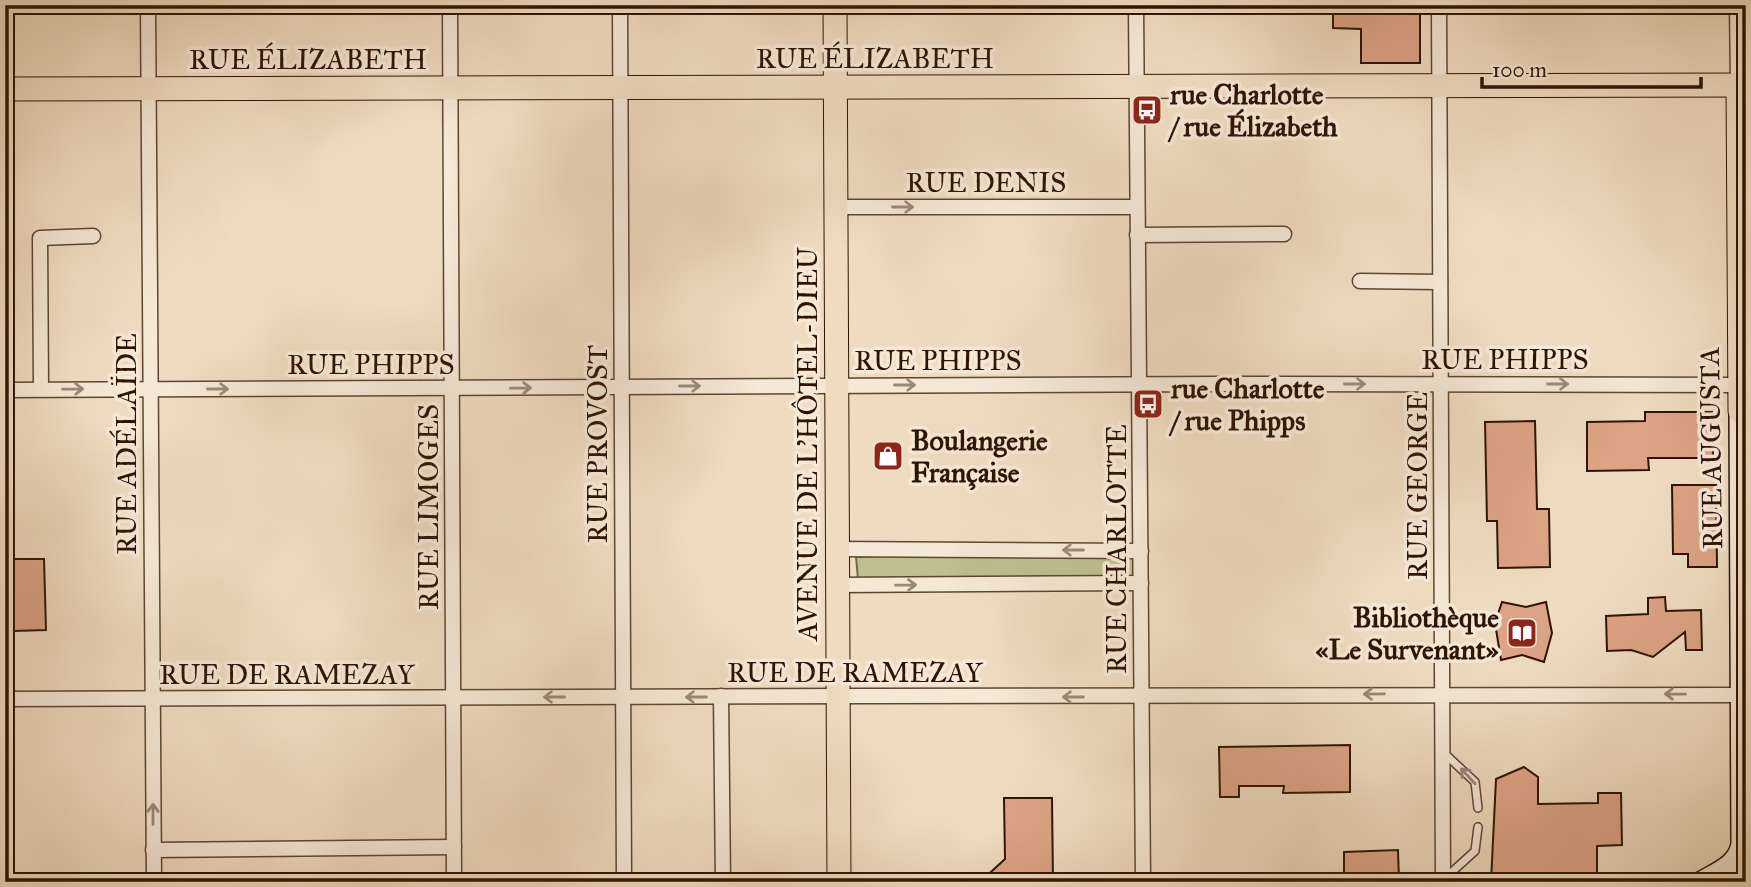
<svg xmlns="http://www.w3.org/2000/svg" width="1751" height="887" viewBox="0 0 1751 887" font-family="'IM FELL Great Primer',serif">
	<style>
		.green { fill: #bfbf8e; stroke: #766a49; stroke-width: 2 }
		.building { fill: #dda386; stroke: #2e1404; stroke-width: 2 }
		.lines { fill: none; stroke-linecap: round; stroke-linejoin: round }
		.lane-casing { stroke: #5e4633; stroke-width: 10 }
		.street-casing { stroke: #5e4633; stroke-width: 17 }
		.secondary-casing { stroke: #2e1404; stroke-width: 24 }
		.primary-casing { stroke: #2e1404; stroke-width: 25 }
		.lane { stroke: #f5e8d6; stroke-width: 7 }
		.street { stroke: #f5e8d6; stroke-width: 14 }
		.secondary { stroke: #f5e8d6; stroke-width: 21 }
		.primary { stroke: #efdcc0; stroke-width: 23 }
		.oneway { stroke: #9b8978 }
		.labels { text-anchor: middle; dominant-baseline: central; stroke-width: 7; stroke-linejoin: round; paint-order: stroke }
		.street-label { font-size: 28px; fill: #2e1404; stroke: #f5e8d6 }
		.poi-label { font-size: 28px; font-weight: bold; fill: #2e1404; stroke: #f5e8d6; text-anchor: start }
	</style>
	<rect width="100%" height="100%" fill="#efdcc0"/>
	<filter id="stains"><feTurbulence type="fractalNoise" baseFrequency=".00286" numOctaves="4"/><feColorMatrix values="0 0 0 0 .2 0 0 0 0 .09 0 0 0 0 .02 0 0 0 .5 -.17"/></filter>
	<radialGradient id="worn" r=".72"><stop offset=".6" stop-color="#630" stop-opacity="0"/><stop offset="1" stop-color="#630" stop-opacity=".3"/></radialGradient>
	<!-- green -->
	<polygon class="green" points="1145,545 1145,579 858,579 856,557"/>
	<!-- building -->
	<g class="building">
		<polygon points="1333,5 1420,5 1420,63 1361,63 1361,29 1333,28"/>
		<polygon points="1645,412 1712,412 1713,458 1648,458 1649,470 1587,471 1587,422 1645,421"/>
		<polygon points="1535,421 1537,509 1549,509 1550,567 1498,568 1497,521 1487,521 1485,422"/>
		<polygon points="1672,485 1716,485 1717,567 1688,567 1688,554 1673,554"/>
		<polygon points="12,559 44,559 46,630 14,631 13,603 5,603 5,583 13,583"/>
		<polygon points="1665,597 1666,611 1701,610 1702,650 1686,650 1685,632 1653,657 1631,650 1607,651 1606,616 1648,614 1648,598"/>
		<polygon points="1502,602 1526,607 1546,602 1552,633 1544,662 1522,655 1501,660 1495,623"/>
		<polygon points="1350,745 1350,792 1283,793 1284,786 1239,786 1239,797 1220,797 1219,747"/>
		<polygon points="1524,767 1538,777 1538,804 1598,803 1598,793 1621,793 1622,845 1597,846 1597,882 1491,882 1496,779"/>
		<polygon points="1004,798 1052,798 1053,882 980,882 1005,859"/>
		<polygon points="1398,850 1399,882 1344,882 1344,852"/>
	</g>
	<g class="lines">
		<!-- lane casing -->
		<g class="lane-casing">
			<g id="lane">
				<polyline points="1444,753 1475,782 1478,808"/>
				<polyline points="1443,880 1475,851 1478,827"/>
			</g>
		</g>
		<!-- street casing -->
		<g class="street-casing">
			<g id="street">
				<polyline points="148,5 154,882"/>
				<polyline points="450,5 454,882"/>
				<polyline points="620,5 624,882"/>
				<polyline points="1136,5 1143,882"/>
				<polyline points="1439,5 1443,882"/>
				<polyline points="1737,5 1738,85"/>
				<polyline points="835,207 1137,207"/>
				<polyline points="1137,235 1284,234"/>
				<polyline points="1360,281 1440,282"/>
				<polyline points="41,389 40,238 93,236"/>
				<polyline points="5,390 1219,384 1746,385"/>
				<polyline points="838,549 1141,551"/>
				<polyline points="838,585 1141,583"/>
				<polyline points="721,696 723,882"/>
				<path d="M5,699c580,0 1161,-7 1741,-4"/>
				<polyline points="153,850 454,847"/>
			</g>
		</g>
		<!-- secondary casing -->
		<g class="secondary-casing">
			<path id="secondary" d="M1702,882c17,-10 37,-17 40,-38l-2,-433"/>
		</g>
		<!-- primary casing -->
		<g class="primary-casing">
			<g id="primary">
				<polyline points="835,5 839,882"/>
				<polyline points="1738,85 1740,411 1746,411"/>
				<polyline points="5,89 1746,85"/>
			</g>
		</g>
		<!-- lane -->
		<use href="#lane" class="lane"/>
		<!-- street -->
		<use href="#street" class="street"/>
		<!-- secondary -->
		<use href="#secondary" class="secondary"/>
		<!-- primary -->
		<use href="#primary" class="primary"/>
	</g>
	<!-- one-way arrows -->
	<defs><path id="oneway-shaft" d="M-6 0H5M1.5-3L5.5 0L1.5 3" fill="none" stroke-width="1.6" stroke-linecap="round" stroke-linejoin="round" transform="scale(1.75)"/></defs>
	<g class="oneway">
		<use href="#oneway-shaft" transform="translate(903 207)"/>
		<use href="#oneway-shaft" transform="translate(1355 384)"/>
		<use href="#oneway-shaft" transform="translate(1558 384)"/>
		<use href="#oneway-shaft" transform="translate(905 385)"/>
		<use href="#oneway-shaft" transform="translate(690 386)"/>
		<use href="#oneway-shaft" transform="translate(521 388) rotate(-1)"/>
		<use href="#oneway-shaft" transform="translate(73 389) rotate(-1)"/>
		<use href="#oneway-shaft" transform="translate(218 389)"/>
		<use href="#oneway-shaft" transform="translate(1073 550) rotate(-180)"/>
		<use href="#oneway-shaft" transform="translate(906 585) rotate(-1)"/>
		<use href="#oneway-shaft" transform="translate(1374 694) rotate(179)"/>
		<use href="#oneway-shaft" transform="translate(1675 694) rotate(-179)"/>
		<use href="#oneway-shaft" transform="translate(554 697) rotate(180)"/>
		<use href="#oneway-shaft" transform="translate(696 697) rotate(180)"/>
		<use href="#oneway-shaft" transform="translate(1073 697) rotate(180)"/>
		<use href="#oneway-shaft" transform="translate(1468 776) rotate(-133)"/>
		<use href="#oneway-shaft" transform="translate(153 814) rotate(-90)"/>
	</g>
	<!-- icons -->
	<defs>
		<g id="bus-square" transform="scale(1.575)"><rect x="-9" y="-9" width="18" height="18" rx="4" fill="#8f2418" stroke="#f5e8d6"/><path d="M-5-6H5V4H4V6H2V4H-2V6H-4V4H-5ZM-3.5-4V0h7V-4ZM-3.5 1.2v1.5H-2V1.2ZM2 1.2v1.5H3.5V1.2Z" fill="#fff"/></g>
		<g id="shop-square" transform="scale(1.575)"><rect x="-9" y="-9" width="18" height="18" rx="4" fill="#8f2418" stroke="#f5e8d6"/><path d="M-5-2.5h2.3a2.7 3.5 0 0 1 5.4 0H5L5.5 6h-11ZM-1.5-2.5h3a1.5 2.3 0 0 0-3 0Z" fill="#fff"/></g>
		<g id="library-square" transform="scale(1.575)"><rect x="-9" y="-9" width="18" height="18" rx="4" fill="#8f2418" stroke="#f5e8d6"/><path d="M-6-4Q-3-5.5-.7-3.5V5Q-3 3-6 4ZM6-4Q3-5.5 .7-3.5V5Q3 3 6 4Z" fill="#fff"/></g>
	</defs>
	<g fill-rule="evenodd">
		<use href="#bus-square" x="1147" y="110"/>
		<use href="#bus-square" x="1148" y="404"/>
		<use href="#shop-square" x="888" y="456"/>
		<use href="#library-square" x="1522" y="633"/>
	</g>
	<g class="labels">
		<!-- street labels -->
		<g class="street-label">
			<text x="875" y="58">RUE ÉLIZABETH</text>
			<text x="308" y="59">RUE ÉLIZABETH</text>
			<text x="986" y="182">RUE DENIS</text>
			<text x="1505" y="359">RUE PHIPPS</text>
			<text x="938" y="360">RUE PHIPPS</text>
			<text x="371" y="364">RUE PHIPPS</text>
			<text transform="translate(126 444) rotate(-90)">RUE ADÉLAÏDE</text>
			<text transform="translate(597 444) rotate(-90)">RUE PROVOST</text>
			<text transform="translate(807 444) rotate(-90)">AVENUE DE L'HÔTEL-DIEU</text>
			<text transform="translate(1711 448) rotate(-91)">RUE AUGUSTA</text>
			<text transform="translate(1417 486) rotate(-90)">RUE GEORGE</text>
			<text transform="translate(428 507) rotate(-90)">RUE LIMOGES</text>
			<text transform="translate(1116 549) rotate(-90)">RUE CHARLOTTE</text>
			<text x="855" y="672">RUE DE RAMEZAY</text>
			<text x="287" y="674">RUE DE RAMEZAY</text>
		</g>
		<!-- poi labels -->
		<g class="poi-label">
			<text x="1170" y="94">rue Charlotte<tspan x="1170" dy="32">/ rue Élizabeth</tspan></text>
			<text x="1171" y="388">rue Charlotte<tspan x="1171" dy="32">/ rue Phipps</tspan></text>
			<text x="911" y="440">Boulangerie<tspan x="911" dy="32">Française</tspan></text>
			<text x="1499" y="617" text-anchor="end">Bibliothèque<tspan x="1499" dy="32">«Le Survenant»</tspan></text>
		</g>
	</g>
	<!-- margin -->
	<rect width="1751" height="887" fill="none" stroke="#efdcc0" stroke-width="28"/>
	<rect x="7" y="7" width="1737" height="873" fill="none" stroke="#2e1404" stroke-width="3.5"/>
	<rect x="14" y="14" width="1723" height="859" fill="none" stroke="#2e1404" stroke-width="2"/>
	<!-- scale -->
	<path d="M1482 77v10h219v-10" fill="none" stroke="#2e1404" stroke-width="3.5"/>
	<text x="1492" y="77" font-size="21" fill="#2e1404" stroke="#f5e8d6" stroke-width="5" paint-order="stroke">100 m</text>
	<rect width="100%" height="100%" filter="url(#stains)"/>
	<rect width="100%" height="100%" fill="url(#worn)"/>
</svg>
